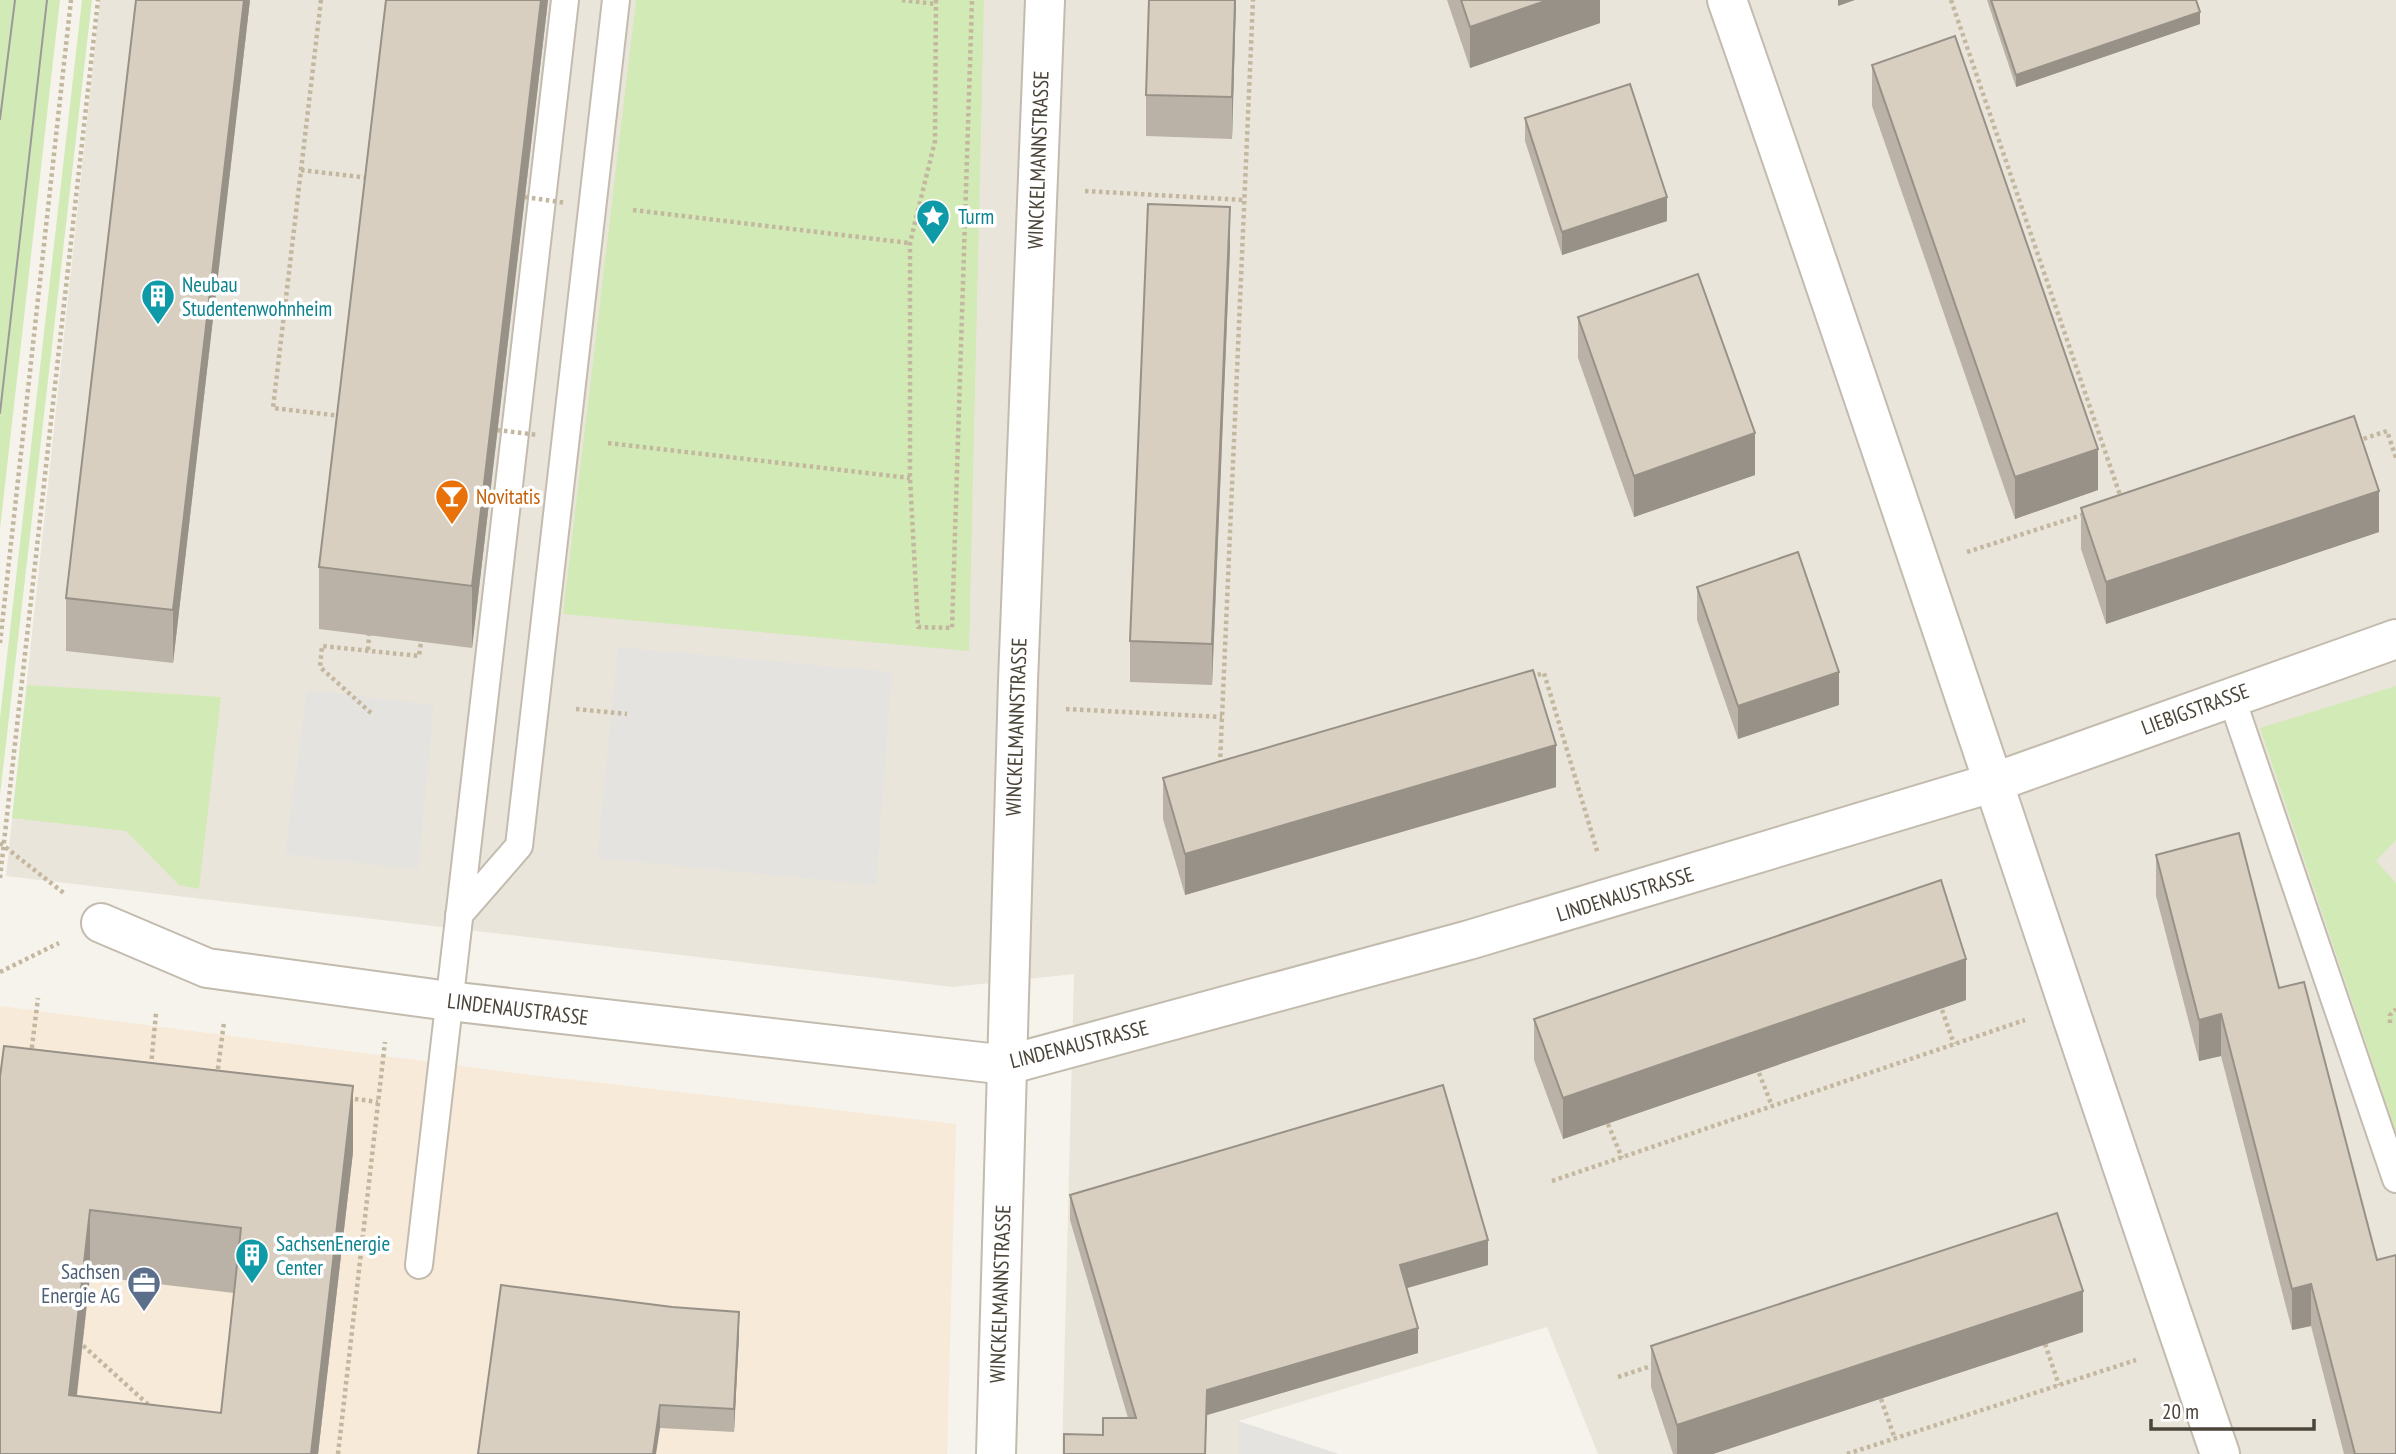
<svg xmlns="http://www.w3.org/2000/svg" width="2396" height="1454" viewBox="0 0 2396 1454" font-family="'PT Sans Narrow',sans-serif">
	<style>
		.residential { fill: #eae5da }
		.commercial { fill: #f7ead8 }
		.green { fill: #d2eab5 }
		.parking { fill: #e5e3e0 }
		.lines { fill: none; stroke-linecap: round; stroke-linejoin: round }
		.lane-casing { stroke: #c2bbae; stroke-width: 30 }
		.street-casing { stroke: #c2bbae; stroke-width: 42 }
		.path { stroke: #c4b79f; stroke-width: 4.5; stroke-dasharray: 3.5 3.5; stroke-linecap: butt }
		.lane { stroke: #fff; stroke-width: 26 }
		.street { stroke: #fff; stroke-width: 38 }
		.tram { stroke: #9a9a9a; stroke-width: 2 }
		.path-bridge { stroke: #c4b79f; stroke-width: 4.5; stroke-dasharray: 3.5 3.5; stroke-linecap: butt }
		.wall { fill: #bab2a6; fill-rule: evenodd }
		.shaded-wall { fill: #979187 }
		.building { fill: #d8cfc1; stroke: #979187; stroke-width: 2; fill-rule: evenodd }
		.labels { text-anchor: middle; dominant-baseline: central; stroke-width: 7; stroke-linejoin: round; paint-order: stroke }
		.street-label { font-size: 21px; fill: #4b4439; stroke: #fff }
		.culture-label { font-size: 21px; fill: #0d838f; stroke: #fff; text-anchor: start }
		.food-label { font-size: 21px; fill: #c56008; stroke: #fff; text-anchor: start }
		.service-label { font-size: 21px; fill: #4e5e75; stroke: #fff; text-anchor: end }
	</style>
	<rect width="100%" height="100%" fill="#f6f3ec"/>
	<!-- residential -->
	<polygon class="residential" points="100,0 2396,0 2396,1454 1598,1454 1547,1327 1238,1421 1238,1454 1062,1454 1074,974 953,987 6,876"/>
	<!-- commercial -->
	<polygon class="commercial" points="0,1006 515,1073 956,1124 947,1454 0,1454"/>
	<!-- green -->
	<g class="green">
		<polygon points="0,0 60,0 0,529"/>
		<polygon points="82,0 92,0 0,795 0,718"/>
		<polygon points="636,0 984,0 969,651 563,614"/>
		<polygon points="27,685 221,697 199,889 179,885 126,831 12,818"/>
		<polygon points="2396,686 2396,840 2376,861 2396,883 2396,1132 2260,728"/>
	</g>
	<!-- parking -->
	<g class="parking">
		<polygon points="618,647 892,672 876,885 597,858"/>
		<polygon points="307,690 434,705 418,870 285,854"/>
		<polygon points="1238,1421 1339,1454 1238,1454"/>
	</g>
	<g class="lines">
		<!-- lane casing -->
		<g class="lane-casing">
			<g id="lane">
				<polyline points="2231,696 2396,1179"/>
				<polyline points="459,915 519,846 616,0"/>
				<polyline points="419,1265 565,0"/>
			</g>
		</g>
		<!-- street casing -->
		<g class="street-casing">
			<g id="street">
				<path d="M1727,0c169,483 327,970 493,1454"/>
				<polyline points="101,923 207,968 449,1001 1007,1065 1469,940 1995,782 2396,639"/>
				<polyline points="996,1454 1018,681 1045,0"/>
			</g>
		</g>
		<!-- path -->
		<g class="path">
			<polyline points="321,0 273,408 341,416"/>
			<polyline points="902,0 936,4"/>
			<polyline points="936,0 935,141 910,243 910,478 918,627 952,628 972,0"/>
			<polyline points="1951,0 2121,498"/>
			<polyline points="301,170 369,178"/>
			<polyline points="1085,191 1244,200"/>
			<polyline points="633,210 909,243"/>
			<polyline points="2357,441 2387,431 2396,458"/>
			<polyline points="608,443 910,478"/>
			<polyline points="1967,552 2085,514"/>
			<polyline points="0,643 71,0"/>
			<polyline points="368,650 369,635"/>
			<polyline points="1531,677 1544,673 1598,854"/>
			<polyline points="576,709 627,714"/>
			<polyline points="1066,709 1222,717"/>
			<polyline points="371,713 320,667 322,646 419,656 421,642"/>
			<polyline points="1220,764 1253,0"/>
			<polyline points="0,843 65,894"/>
			<polyline points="0,878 98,0"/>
			<polyline points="0,972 59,943"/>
			<polyline points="1942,1010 1954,1044"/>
			<polyline points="2390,1023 2390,1015 2396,1009"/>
			<polyline points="31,1055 38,998"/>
			<polyline points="151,1066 156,1013"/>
			<polyline points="1759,1073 1772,1106"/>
			<polyline points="217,1076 224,1022"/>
			<polyline points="348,1098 378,1102"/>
			<polyline points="1608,1124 1622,1158"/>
			<polyline points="1552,1181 2025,1020"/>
			<polyline points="78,1341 152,1408"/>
			<polyline points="2045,1344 2059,1385"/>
			<polyline points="1618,1377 1654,1365"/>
			<polyline points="1881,1399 1895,1439"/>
			<polyline points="338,1454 385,1042"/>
			<polyline points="1847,1454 2136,1360"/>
		</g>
		<!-- lane -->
		<use href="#lane" class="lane"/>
		<!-- street -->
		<use href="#street" class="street"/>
		<!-- tram -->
		<g class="tram">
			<polyline points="0,119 15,0"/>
			<polyline points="0,413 47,0"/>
		</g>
		<!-- path-bridge -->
		<g class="path-bridge">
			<polyline points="525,197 566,203"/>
			<polyline points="497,430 538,435"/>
		</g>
	</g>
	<!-- wall -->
	<g class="wall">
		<polygon points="250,0 173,663 66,651 66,598"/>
		<polygon points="386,0 548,0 472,648 319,629 319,567"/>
		<polygon points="1236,0 1232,139 1146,136 1146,95"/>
		<polygon points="1447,0 1600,0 1600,23 1470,68"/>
		<polygon points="1987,0 2196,0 2200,24 2016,87"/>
		<polygon points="1872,65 2098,490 2015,519 1872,106"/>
		<polygon points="1525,118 1667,221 1562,255 1525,141"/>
		<polygon points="1230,248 1212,685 1130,682 1130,641"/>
		<polygon points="1578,317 1755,475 1634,517 1578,358"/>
		<polygon points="2081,508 2379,532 2106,624 2081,549"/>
		<polygon points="1697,587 1839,705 1738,739 1697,620"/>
		<polygon points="1163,778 1556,787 1185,895 1163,819"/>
		<polygon points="2239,833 2396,1454 2344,1454 2311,1326 2292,1330 2221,1056 2199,1061 2156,896 2156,855"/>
		<polygon points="1966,1000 1563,1139 1534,1060 1534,1019"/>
		<path d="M0,1077l353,75 -35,302h-318zM90,1276l144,17 -13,120 -144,-17z"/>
		<polygon points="1070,1195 1488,1265 1407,1288 1418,1353 1207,1415 1103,1435 1128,1418 1070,1220"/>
		<polygon points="501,1285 739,1335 734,1432 660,1428"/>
		<polygon points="2083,1332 1713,1454 1673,1454 1651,1387 1651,1346"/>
	</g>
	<!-- shaded-wall -->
	<g class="shaded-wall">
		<polygon points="244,0 250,0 173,663 173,610"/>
		<polygon points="541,0 548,0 472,648 472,586"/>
		<polygon points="1235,0 1236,0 1232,139 1232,97"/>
		<polygon points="1548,0 1600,0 1600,23 1470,68 1470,27"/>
		<polygon points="1838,0 1855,0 1838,6"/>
		<polygon points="2200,12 2200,24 2016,87 2016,75"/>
		<polygon points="1667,197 1667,221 1562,255 1562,232"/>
		<polygon points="1230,207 1230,248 1212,685 1212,644"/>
		<polygon points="1755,433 1755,475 1634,517 1634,476"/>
		<polygon points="2098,449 2098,490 2015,519 2015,477"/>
		<polygon points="2379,491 2379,532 2106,624 2106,582"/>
		<polygon points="1839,672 1839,705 1738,739 1738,706"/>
		<polygon points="1556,745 1556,787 1185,895 1185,854"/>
		<polygon points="1966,959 1966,1000 1563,1139 1563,1098"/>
		<polygon points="2221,1014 2221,1056 2199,1061 2199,1020"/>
		<polygon points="353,1086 353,1152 318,1454 311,1454"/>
		<polygon points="90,1210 90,1276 70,1454 69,1395"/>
		<polygon points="1488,1240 1488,1265 1400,1290 1400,1265"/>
		<polygon points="2311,1284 2311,1326 2292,1330 2292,1289"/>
		<polygon points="2083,1291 2083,1332 1713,1454 1677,1454 1677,1425"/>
		<polygon points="739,1312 739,1335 734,1432 734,1409"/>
		<polygon points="1418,1328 1418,1353 1207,1415 1205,1454 1207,1390"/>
		<polygon points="660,1405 660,1428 656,1454 653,1454"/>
	</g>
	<!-- building -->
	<g class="building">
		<polygon points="136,0 244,0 173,610 66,598"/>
		<polygon points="386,0 541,0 472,586 319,567"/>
		<polygon points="1149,0 1235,0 1232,97 1146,95"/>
		<polygon points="1461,0 1548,0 1470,27"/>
		<polygon points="1991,0 2196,0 2200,12 2016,75"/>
		<polygon points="1955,36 2098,449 2015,477 1872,65"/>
		<polygon points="1630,84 1667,197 1562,232 1525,118"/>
		<polygon points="1148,204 1230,207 1212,644 1130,641"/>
		<polygon points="1698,274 1755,433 1634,476 1578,317"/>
		<polygon points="2354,416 2379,491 2106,582 2081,508"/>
		<polygon points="1798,552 1839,672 1738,706 1697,587"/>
		<polygon points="1533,670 1556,745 1185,854 1163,778"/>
		<polygon points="2239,833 2279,988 2304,982 2377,1260 2396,1255 2396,1454 2355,1454 2311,1284 2292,1289 2221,1014 2199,1020 2156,855"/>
		<polygon points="1941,880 1966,959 1563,1098 1534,1019"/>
		<path d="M4,1046l349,40 -42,368h-311v-377zM90,1210l151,18 -20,185 -152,-18z"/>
		<polygon points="1443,1085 1488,1240 1400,1265 1418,1328 1207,1390 1205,1454 1064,1454 1064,1434 1103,1435 1103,1418 1136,1418 1070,1195"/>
		<polygon points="2057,1213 2083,1291 1677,1425 1651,1346"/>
		<polygon points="501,1285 672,1307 739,1312 734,1409 660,1405 653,1454 478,1454"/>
	</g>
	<!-- icons -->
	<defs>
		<g id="sight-pin" transform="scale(1.75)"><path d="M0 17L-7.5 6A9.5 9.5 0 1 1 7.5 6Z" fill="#0f9aa8" stroke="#fff"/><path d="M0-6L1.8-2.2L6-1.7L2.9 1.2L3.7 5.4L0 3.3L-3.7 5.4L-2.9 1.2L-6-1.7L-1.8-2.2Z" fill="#fff"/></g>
		<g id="building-pin" transform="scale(1.75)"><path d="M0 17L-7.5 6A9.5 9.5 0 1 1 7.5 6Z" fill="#0f9aa8" stroke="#fff"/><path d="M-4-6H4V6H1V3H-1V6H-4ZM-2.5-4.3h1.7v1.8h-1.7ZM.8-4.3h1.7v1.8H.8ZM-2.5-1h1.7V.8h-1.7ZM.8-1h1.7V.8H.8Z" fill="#fff"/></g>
		<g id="bar-pin" transform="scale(1.75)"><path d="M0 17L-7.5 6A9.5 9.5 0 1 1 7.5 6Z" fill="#e8710a" stroke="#fff"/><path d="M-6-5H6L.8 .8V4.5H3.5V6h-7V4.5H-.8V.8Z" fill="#fff"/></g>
		<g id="office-pin" transform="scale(1.75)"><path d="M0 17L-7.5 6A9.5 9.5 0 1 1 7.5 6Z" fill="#5c6f8a" stroke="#fff"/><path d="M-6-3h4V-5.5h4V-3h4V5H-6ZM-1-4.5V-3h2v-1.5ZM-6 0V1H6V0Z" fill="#fff"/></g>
	</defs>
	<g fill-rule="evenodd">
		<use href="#sight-pin" x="933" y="216"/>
		<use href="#building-pin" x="158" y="296"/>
		<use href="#bar-pin" x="452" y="496"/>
		<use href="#building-pin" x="252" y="1255"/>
		<use href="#office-pin" x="144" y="1283"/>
	</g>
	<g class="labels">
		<!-- street labels -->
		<g class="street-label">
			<text transform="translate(1038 160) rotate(-88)">WINCKELMANNSTRASSE</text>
			<text transform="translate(2195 709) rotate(-20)">LIEBIGSTRASSE</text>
			<text transform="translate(1016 727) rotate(-88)">WINCKELMANNSTRASSE</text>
			<text transform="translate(1625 894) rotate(-17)">LINDENAUSTRASSE</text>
			<text transform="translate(518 1009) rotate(7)">LINDENAUSTRASSE</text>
			<text transform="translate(1079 1044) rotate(-14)">LINDENAUSTRASSE</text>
			<text transform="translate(1000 1294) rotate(-88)">WINCKELMANNSTRASSE</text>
		</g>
		<!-- culture labels -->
		<g class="culture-label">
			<text x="958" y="216">Turm</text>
			<text x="182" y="284">Neubau<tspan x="182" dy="24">Studentenwohnheim</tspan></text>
			<text x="276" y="1243">SachsenEnergie<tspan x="276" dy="24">Center</tspan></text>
		</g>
		<!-- food labels -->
		<g class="food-label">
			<text x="476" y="496">Novitatis</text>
		</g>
		<!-- service labels -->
		<g class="service-label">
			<text x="120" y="1271">Sachsen<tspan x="120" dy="24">Energie AG</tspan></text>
		</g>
	</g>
	<!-- scale -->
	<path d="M2151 1419v10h163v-10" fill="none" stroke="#4b4439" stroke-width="3.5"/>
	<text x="2162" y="1419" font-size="21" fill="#4b4439" stroke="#ffffff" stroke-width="5" paint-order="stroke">20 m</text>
</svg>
